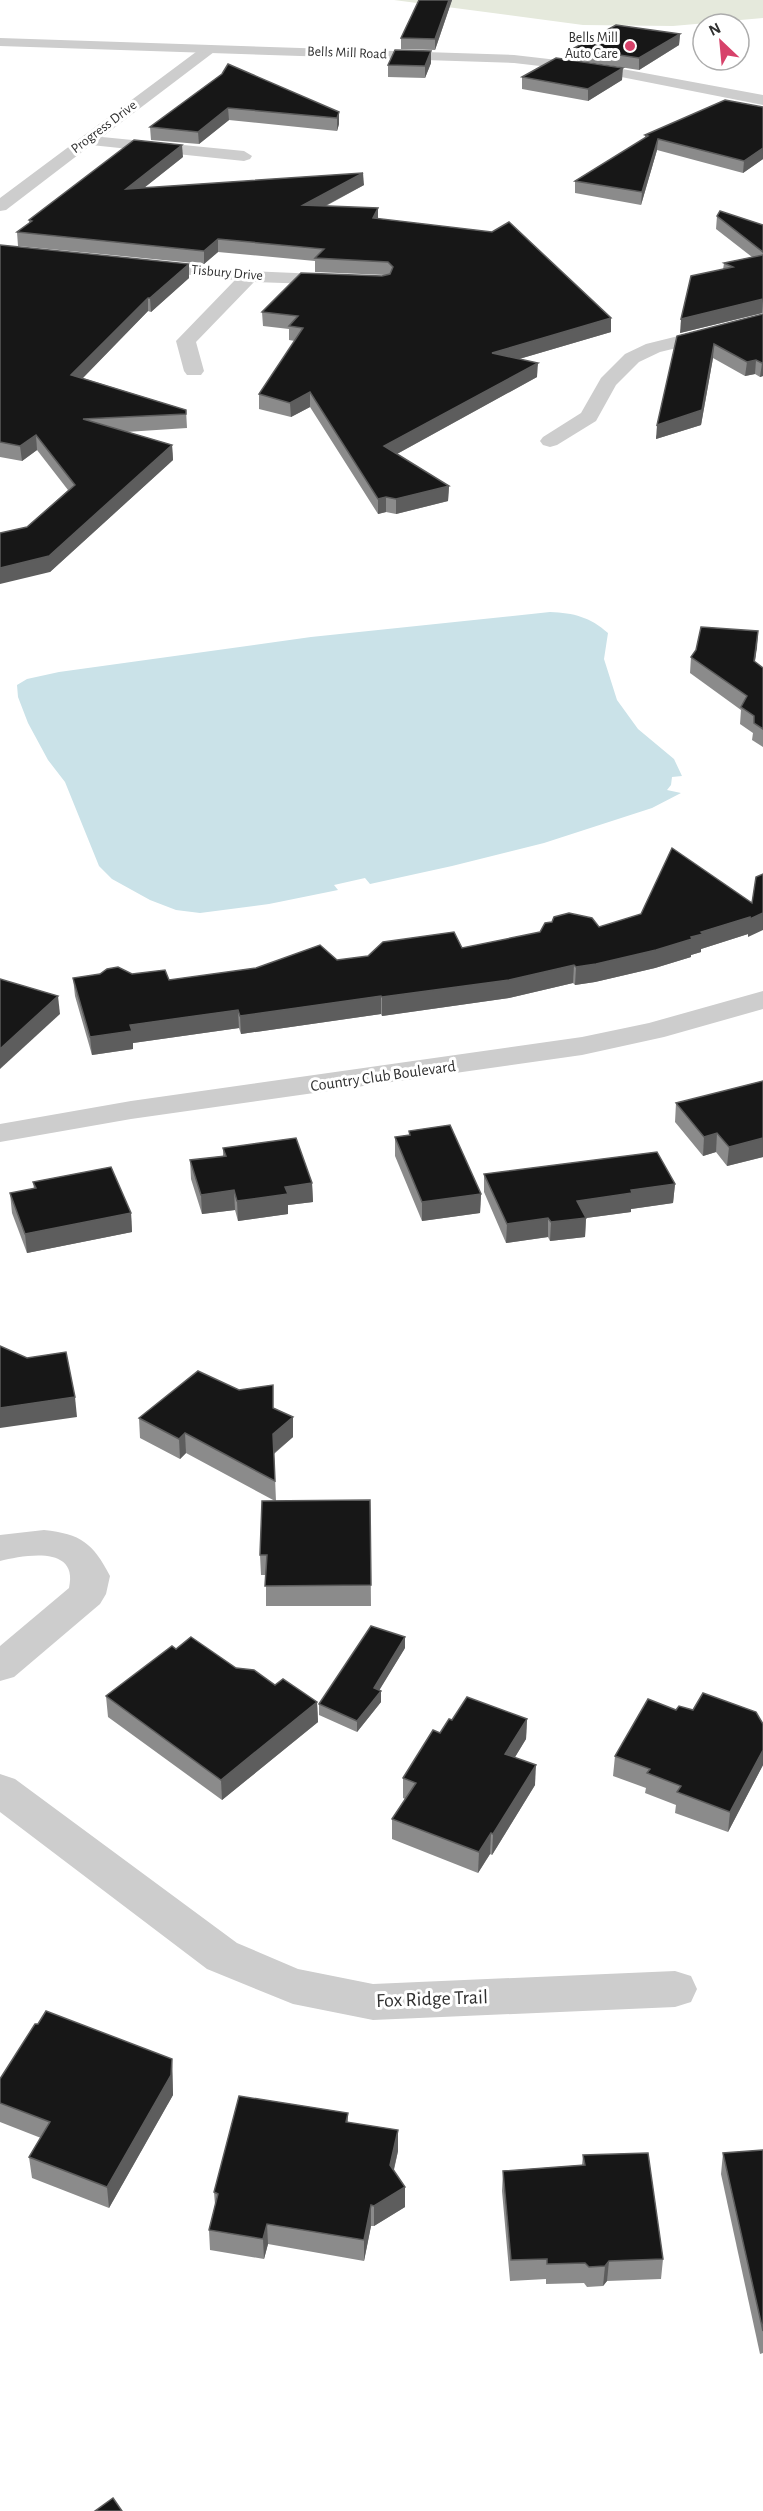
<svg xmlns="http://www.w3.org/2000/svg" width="763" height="2511" viewBox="0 0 763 2511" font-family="'Alegreya Sans',sans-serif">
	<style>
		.green { fill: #e5e9dc }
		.water { fill: #cae2e8 }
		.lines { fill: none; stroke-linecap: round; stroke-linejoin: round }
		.minor { fill: #cdcdcd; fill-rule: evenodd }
		.tertiary { fill: #cdcdcd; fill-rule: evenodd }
		.wall { fill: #8b8b8b }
		.shaded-wall { fill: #5d5d5d }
		.building { fill: #171717; stroke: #5d5d5d; stroke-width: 1.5 }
		.poi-dot { fill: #d7426a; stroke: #fff; stroke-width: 2 }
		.labels { text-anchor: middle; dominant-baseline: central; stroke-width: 6; stroke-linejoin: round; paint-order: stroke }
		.far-poi-label { font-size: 14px; fill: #303030; stroke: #fff; text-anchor: end }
		.far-street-label { font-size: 14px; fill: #303030; stroke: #fff }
		.street-label { font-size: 16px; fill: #303030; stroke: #fff }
		.near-street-label { font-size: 20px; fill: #303030; stroke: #fff }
	</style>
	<rect width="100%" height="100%" fill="#fff"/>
	<!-- green -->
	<polygon class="green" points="394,0 763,0 763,18 673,26 583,25"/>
	<!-- water -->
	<path class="water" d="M550,612c24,1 40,5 58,21l-4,26 13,41 21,29 36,30 8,17 -10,1 -1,8 -4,5 14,3 -29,15 -108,35 -92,23 -82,18 -5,-6 -31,7 4,5 -69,14 -69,9 -24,-3 -26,-10 -38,-21 -13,-13 -34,-84 -17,-22 -20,-37 -10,-26 -1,-12 10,-6 32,-7 252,-35z"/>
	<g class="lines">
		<!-- minor -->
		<g class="minor">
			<polygon points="209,45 216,49 214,52 102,137 244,151 252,156 250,159 244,161 91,145 6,210 0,211 0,198 204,46"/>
			<polygon points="145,260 249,271 342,275 348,276 351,280 348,284 342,285 254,282 196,342 204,371 201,375 187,375 184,371 176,341 235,280 139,269 136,265 139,261"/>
			<polygon points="763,315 763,327 660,352 639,362 616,385 596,421 557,445 550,447 543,445 540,441 543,437 581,413 601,378 625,354 646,344"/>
			<path d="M44,1530c37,4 49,13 66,46l-4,18 -6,10 -86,73 -14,4v-35l69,-58c10,-43 -44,-33 -69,-27v-26z"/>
			<polygon points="0,1774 15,1779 237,1943 298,1969 373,1984 675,1971 691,1976 697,1989 691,2002 675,2007 373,2020 293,2004 207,1969 0,1812"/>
		</g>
		<!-- tertiary -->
		<g class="tertiary">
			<polygon points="0,38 514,55 601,65 763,95 763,105 601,73 514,63 0,46"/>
			<polygon points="763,991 763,1009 664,1037 582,1055 131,1119 0,1142 0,1124 131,1101 582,1037 649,1023"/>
		</g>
	</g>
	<!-- wall -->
	<g class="wall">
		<polygon points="419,0 452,0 435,50 401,49 401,38"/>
		<polygon points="680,34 679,45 639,70 574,60 574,48"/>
		<polygon points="431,51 431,63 425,78 388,77 388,65"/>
		<polygon points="222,74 339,112 339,124 337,131 229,120 199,144 151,140 150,127"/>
		<polygon points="522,77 622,80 588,101 522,89"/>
		<polygon points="763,107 763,159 743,173 657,150 641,205 575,193 575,181 645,138 645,135"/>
		<polygon points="183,157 144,188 364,185 326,206 378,208 378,219 611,332 519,359 537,377 397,454 449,486 448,501 396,514 386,512 378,514 310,407 291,417 259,409 259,394 295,341 289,340 289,329 263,326 262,312 385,275 315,272 315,261 218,252 204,264 18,246 17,232 29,223 29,220"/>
		<polygon points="717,216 763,225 763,313 680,333 723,270 724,263 752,257 716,229"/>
		<polygon points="0,245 189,278 151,312 148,311 83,378 186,410 187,428 126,432 172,445 173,460 50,572 27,527 68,490 37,450 22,461 0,457"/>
		<polygon points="763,314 763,376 760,377 755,374 745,376 713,358 701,425 656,439 677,336"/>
		<polygon points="758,631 755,662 763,668 763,747 752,740 753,733 740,724 741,710 690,673 691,657"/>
		<polygon points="752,903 748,937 748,934 701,949 701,952 691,955 691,957 655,968 595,982 575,985 573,983 509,998 382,1016 381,1014 241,1034 239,1028 133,1043 133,1049 92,1055 75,996 73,978 132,974 169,980 337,960 462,948"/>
		<polygon points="763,1081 763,1157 727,1166 716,1152 703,1156 675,1122 676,1103"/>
		<polygon points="409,1131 481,1194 480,1213 422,1221 395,1156 395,1137 409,1135"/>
		<polygon points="223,1148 312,1183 313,1202 288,1205 288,1214 238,1221 235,1210 202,1214 191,1179 190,1160 223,1156"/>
		<polygon points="484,1174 675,1184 673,1203 631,1209 631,1212 586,1218 585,1237 550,1241 548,1237 506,1243 484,1192"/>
		<polygon points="33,1182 131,1213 132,1232 27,1253 12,1213 10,1193 34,1189"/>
		<polygon points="274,1408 293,1417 293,1437 274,1454 276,1501 370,1500 371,1606 266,1606 266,1575 261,1575 260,1555 275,1501 186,1453 180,1459 140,1438 139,1418"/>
		<polygon points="405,1648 379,1690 381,1702 357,1732 319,1715 319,1704"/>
		<polygon points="176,1649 236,1668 275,1685 317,1702 318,1722 222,1800 108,1717 106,1696"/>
		<polygon points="676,1710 693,1710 763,1724 763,1765 728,1832 675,1813 676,1805 645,1793 646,1788 613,1776 615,1756"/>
		<polygon points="527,1719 526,1739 515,1757 535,1785 492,1855 490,1854 478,1873 392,1839 392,1819 405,1799 403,1798 403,1778 452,1720"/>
		<polygon points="172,2059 173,2095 109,2208 32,2178 29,2157 41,2138 0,2122 0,2079"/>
		<polygon points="348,2113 348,2122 398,2151 394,2170 405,2207 374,2226 371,2226 364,2261 268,2244 264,2259 210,2250 209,2230 215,2205 214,2192"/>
		<polygon points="763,2150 763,2353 760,2354 721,2174 723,2153"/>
		<polygon points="583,2155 663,2259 661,2279 607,2281 603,2286 587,2287 584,2283 546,2284 546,2279 510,2281 502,2191 503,2171 582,2165"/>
	</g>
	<!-- shaded-wall -->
	<g class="shaded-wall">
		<polygon points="449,0 452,0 435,50 435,39"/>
		<polygon points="680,34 679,45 639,70 639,58"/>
		<polygon points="431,51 431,63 425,78 425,66"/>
		<polygon points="623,68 622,80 588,101 588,89"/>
		<polygon points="228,108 229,120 199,144 198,132"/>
		<polygon points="339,112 339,124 337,131 337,118"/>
		<polygon points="658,139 657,150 641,205 642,192"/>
		<polygon points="182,145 183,157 126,202 126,189"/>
		<polygon points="763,148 763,159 743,173 744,161"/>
		<polygon points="363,173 364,185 304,217 303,205"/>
		<polygon points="378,208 378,221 373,218"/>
		<polygon points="218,239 218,252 204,264 204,251"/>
		<polygon points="189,264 189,278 151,312 150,298"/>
		<polygon points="148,298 148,311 72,389 71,375"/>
		<polygon points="763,299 762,313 680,333 681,319"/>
		<polygon points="611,318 611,332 492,367 492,353"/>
		<polygon points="714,344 713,358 701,425 656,439 657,425"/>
		<polygon points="756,360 755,374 745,376 747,362"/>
		<polygon points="763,362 763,376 760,377 762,363"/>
		<polygon points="538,363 537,377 384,461 384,446"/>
		<polygon points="310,392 310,407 291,417 290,403"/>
		<polygon points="36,435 37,450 22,461 20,446"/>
		<polygon points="172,445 173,460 50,572 0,584 0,568"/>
		<polygon points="449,486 448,501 396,514 396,499"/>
		<polygon points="386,497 386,512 378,514 378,499"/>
		<polygon points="758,631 757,648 752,678 754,661"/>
		<polygon points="763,913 763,930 748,937 748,934 701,949 701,952 691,955 691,957 655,968 595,982 575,985 576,967 691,937 701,932"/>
		<polygon points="574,965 573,983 509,998 382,1016 382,997"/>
		<polygon points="58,996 60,1014 0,1069 0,1049"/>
		<polygon points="381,996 381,1014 241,1034 240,1016"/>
		<polygon points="238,1010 239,1028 133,1043 133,1049 92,1055 90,1037 130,1025"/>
		<polygon points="717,1133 716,1152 703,1156 704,1137"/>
		<polygon points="763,1138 763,1157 727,1166 729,1147"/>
		<polygon points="312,1183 313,1202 288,1205 288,1214 238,1221 237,1201 285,1187"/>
		<polygon points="675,1184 673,1203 631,1209 631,1212 586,1218 585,1237 550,1241 551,1222 577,1201 631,1190"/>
		<polygon points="234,1190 235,1210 202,1214 201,1195"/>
		<polygon points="481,1194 480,1213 422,1221 422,1202"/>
		<polygon points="131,1213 132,1232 27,1253 25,1234"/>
		<polygon points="548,1218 548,1237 506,1243 507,1224"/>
		<polygon points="75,1397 77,1417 0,1428 0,1408"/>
		<polygon points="293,1417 293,1437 273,1454 273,1434"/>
		<polygon points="185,1433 186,1453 180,1459 179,1439"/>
		<polygon points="405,1637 405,1648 374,1699 374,1688"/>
		<polygon points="381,1691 381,1702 357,1732 357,1721"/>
		<polygon points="317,1702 318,1722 222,1800 221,1780"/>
		<polygon points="527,1719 526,1739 504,1775 505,1754"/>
		<polygon points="763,1750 763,1765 728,1832 730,1812"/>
		<polygon points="536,1765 535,1785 492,1855 493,1834"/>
		<polygon points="491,1833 490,1854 478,1873 479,1852"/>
		<polygon points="172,2059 173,2095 109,2208 107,2187"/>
		<polygon points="398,2130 398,2151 390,2185 390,2165"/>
		<polygon points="405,2187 405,2207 374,2226 374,2206"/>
		<polygon points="371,2205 371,2226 364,2261 364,2240"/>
		<polygon points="267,2224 268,2244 264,2259 263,2239"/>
		<polygon points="609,2261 607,2281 603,2286 605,2266"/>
	</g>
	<!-- building -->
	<g class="building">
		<polygon points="419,0 449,0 435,39 401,38"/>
		<polygon points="616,25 680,34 639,58 574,48"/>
		<polygon points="395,50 431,51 425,66 388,65"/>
		<polygon points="556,58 623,68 588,89 522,77"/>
		<polygon points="228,64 339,112 337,118 228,108 198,132 150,127 222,74"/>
		<polygon points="725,100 763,107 763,148 744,161 658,139 642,192 575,181 648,136 645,135"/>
		<polygon points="134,140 182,145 126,189 363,173 303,205 378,208 373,218 492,232 509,222 611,318 492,353 538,363 384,446 449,486 396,499 386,497 378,499 310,392 290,403 259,394 303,328 289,326 298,316 262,312 301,273 382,276 390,274 393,267 388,262 315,258 324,249 218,239 204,251 17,232 32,221 29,220"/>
		<polygon points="720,211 763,225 763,252 717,216"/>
		<polygon points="0,245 189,264 150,298 148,298 71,375 186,410 186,414 83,419 172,445 49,556 0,568 0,533 27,527 75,485 36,435 20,446 0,442"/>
		<polygon points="763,255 763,299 681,319 691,276 733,267 724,263"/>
		<polygon points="763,314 763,362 762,363 756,360 747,362 714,344 702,410 657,425 677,336"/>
		<polygon points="701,627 758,631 754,661 763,668 763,729 754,723 754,716 741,707 747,696 691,657 696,650"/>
		<polygon points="672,848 752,903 756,877 763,874 763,913 750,919 750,917 701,932 703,934 691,937 692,939 656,950 596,964 576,967 574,965 509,980 382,997 381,996 240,1016 238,1010 130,1025 132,1031 90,1037 73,978 100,974 107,969 118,967 132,974 165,970 169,980 256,968 320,945 337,960 368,956 383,942 454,932 462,948 540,932 545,923 552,922 554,917 569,913 592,918 599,927 641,914"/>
		<polygon points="0,979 58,996 0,1049"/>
		<polygon points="763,1081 763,1138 729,1147 717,1133 704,1137 676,1103"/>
		<polygon points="450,1125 481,1194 422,1202 395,1137 410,1135 409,1131"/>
		<polygon points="296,1138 312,1183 285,1187 288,1194 237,1201 234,1190 201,1195 190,1160 226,1156 223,1148"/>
		<polygon points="657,1152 675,1184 631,1190 632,1193 577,1201 586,1218 551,1222 548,1218 507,1224 484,1174"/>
		<polygon points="111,1167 131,1213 25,1234 10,1193 36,1188 33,1182"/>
		<polygon points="0,1346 27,1358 66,1352 75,1397 0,1408"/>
		<polygon points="198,1371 239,1390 273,1385 273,1408 293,1417 273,1434 275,1481 185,1433 179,1439 139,1418"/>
		<polygon points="370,1500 371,1585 265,1586 267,1555 260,1555 262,1501"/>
		<polygon points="371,1626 405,1637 374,1688 381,1691 357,1721 319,1704"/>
		<polygon points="191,1637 236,1668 254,1670 275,1685 283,1679 317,1702 221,1780 106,1696 172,1646 176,1649"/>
		<polygon points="703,1693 756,1712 763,1724 763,1750 730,1812 677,1792 681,1786 647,1773 650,1769 615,1756 648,1699 676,1710 679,1706 693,1710"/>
		<polygon points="467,1697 527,1719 505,1754 536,1765 493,1834 491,1833 479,1852 392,1819 416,1783 403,1778 433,1730 440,1733 449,1719 452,1720"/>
		<polygon points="46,2011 172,2059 171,2075 107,2187 29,2157 50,2122 0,2103 0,2079 35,2024 38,2024"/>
		<polygon points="239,2096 348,2113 346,2122 398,2130 390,2165 405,2187 374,2206 371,2205 364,2240 267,2224 263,2239 209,2230 218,2194 214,2192"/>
		<polygon points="763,2150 763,2331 723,2153"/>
		<polygon points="648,2153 663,2259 609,2261 605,2266 589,2267 585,2263 547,2264 547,2259 511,2260 503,2171 585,2165 583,2155"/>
		<polygon points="113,2498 122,2511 95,2511"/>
	</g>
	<!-- markers -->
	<circle class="poi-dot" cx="630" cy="46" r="6"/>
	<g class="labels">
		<!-- far-poi labels -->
		<g class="far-poi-label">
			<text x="618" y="38">Bells Mill<tspan x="618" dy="16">Auto Care</tspan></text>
		</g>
		<!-- far-street labels -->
		<g class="far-street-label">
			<text transform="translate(347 53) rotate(2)">Bells Mill Road</text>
			<text transform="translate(104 127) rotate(-37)">Progress Drive</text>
			<text transform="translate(227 273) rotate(5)">Tisbury Drive</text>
		</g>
		<!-- street labels -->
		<g class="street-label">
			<text transform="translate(383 1076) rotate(-8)">Country Club Boulevard</text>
		</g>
		<!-- near-street labels -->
		<g class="near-street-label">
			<text transform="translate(432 1999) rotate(-2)">Fox Ridge Trail</text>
		</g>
	</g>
	<!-- north arrow -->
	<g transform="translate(721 42) rotate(334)"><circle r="28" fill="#ffffff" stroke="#acacac" stroke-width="1.5"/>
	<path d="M0-4.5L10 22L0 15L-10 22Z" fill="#d7426a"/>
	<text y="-9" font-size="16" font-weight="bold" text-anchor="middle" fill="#303030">N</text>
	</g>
</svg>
